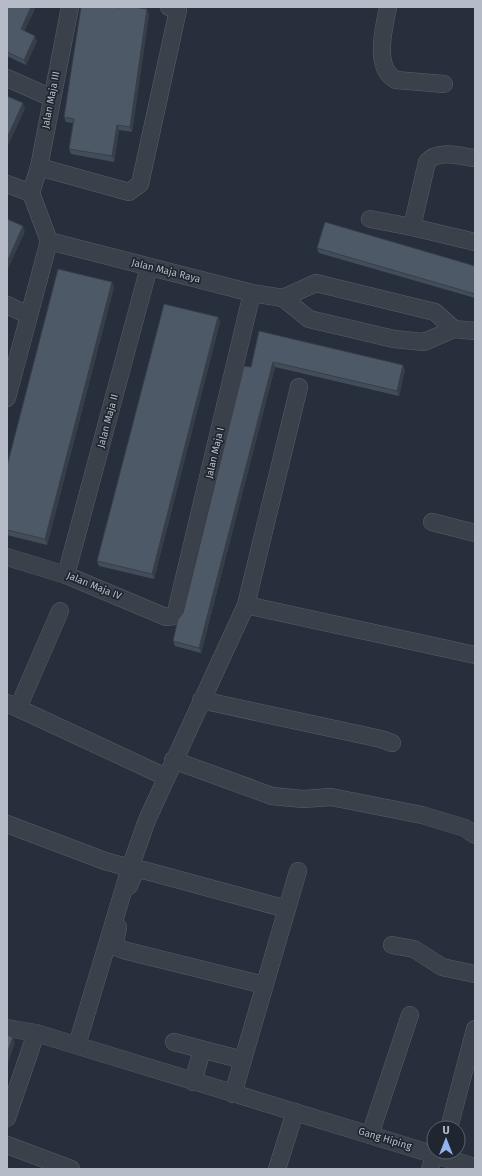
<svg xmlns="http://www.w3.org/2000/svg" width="482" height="1176" viewBox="0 0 482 1176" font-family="'Fira Sans',sans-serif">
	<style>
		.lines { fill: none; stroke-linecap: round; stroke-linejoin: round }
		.street-casing { stroke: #585f69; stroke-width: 18 }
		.street { stroke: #3a414b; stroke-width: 17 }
		.wall { fill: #434d59 }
		.shaded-wall { fill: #373e48 }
		.building { fill: #4e5967; stroke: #373e48 }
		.labels { text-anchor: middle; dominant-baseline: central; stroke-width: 3.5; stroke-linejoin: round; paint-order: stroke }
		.street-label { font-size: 10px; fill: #b5bcc7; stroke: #1f2630 }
	</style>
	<rect width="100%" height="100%" fill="#262f3b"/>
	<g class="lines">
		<!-- street casing -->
		<g class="street-casing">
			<g id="street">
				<path d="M388,7c-4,21 -15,61 8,73l48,4"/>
				<polyline points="7,78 52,98"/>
				<polyline points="39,167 129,192 140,184 178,10 169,7"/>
				<polyline points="7,184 31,193"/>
				<polyline points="31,193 39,167 70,7"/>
				<polyline points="370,219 412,227 475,242"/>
				<path d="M412,227l15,-65c11,-13 32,-6 48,-4"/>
				<polyline points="49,241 252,293 283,298 309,319 394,339 424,342 454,329 475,331"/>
				<polyline points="283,298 316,283 435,312 454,329"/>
				<polyline points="7,305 28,315"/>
				<polyline points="7,398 49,241 31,193"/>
				<polyline points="432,522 475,533"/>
				<polyline points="7,557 66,575 166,617 175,616 252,293"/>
				<polyline points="66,575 149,267"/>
				<polyline points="246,605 475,655"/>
				<polyline points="201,700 381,739 392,743"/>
				<polyline points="7,703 166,777"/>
				<polyline points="18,708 60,611"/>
				<polyline points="173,760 272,796 303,799 331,797 422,815 465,828 475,835"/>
				<polyline points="7,824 105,861 130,868"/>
				<polyline points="129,886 135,872 143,870 287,909"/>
				<polyline points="118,927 115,943 118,948 123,950 264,985"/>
				<polyline points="392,945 414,949 442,967 475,974"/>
				<polyline points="7,1028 36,1033 475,1167"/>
				<polyline points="174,1042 243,1060"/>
				<polyline points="77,1045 130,868 147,820 246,605 299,387"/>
				<polyline points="193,1082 202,1050"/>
				<polyline points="233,1094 298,871"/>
				<polyline points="7,1118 36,1033"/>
				<polyline points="449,1128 475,1029"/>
				<polyline points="370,1135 410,1015"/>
				<polyline points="7,1145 71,1169"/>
				<polyline points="277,1169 295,1112"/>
				<polyline points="430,1169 435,1154"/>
			</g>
		</g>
		<!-- street -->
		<use href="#street" class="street"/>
	</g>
	<!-- wall -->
	<g class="wall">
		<polygon points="7,7 35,9 24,31 37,41 26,65 7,56"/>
		<polygon points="149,14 132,132 119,130 114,162 71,154 69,149 73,123 66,122 64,117"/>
		<polygon points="317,248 475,266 475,298 319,253"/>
		<polygon points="114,287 47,545 7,535 7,466"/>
		<polygon points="218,317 220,322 154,579 99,566 97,561"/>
		<polygon points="259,331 405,370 399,396 275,367 201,653 175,646 173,641 183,613 251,367"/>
	</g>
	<!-- shaded-wall -->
	<g class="shaded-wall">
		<polygon points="31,7 34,7 35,9 23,34 21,29"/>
		<polygon points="147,9 149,14 132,132 130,127"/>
		<polygon points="35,36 37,41 26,65 24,60"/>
		<polygon points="23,103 25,109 7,148 7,138"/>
		<polygon points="117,125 119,130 114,162 112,156"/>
		<polygon points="23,226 25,232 7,271 7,262"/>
		<polygon points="112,282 114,287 47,545 45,539"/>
		<polygon points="218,317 220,322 154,579 152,574"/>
		<polygon points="273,362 275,367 201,653 199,648"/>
		<polygon points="403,365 405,370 399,396 397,391"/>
		<polygon points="13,1037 15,1043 7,1066 7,1054"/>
	</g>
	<!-- building -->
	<g class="building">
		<polygon points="7,7 31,7 21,29 35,36 24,60 7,52"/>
		<polygon points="81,7 115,7 120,8 120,7 133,7 147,9 130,127 117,125 112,156 69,149 74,119 64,117"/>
		<polygon points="7,96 23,103 7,138"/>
		<polygon points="7,219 23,226 7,262"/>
		<polygon points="325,222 475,266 475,294 317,248"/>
		<polygon points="58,269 112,282 45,539 7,530 7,466"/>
		<polygon points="164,304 218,317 152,574 97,561"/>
		<polygon points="259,331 403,365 397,391 273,362 199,648 173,641 178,619 183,613 244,366 251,367"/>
		<polygon points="7,1035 13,1037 7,1054"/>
	</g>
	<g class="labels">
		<!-- street labels -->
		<g class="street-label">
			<text transform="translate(51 100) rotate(-79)">Jalan Maja III</text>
			<text transform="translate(166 271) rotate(14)">Jalan Maja Raya</text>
			<text transform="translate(108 421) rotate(-75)">Jalan Maja II</text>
			<text transform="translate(215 453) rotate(-77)">Jalan Maja I</text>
			<text transform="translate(94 586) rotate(22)">Jalan Maja IV</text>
			<text transform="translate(385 1139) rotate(17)">Gang Hiping</text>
		</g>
	</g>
	<!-- border -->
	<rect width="482" height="1176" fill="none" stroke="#b5bcc7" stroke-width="16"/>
	<!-- north arrow -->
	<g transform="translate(446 1140)"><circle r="19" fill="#1f2630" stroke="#5b626c"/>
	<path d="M0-3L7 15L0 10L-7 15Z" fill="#93b5ee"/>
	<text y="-6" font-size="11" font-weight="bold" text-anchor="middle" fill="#b5bcc7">U</text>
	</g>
</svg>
